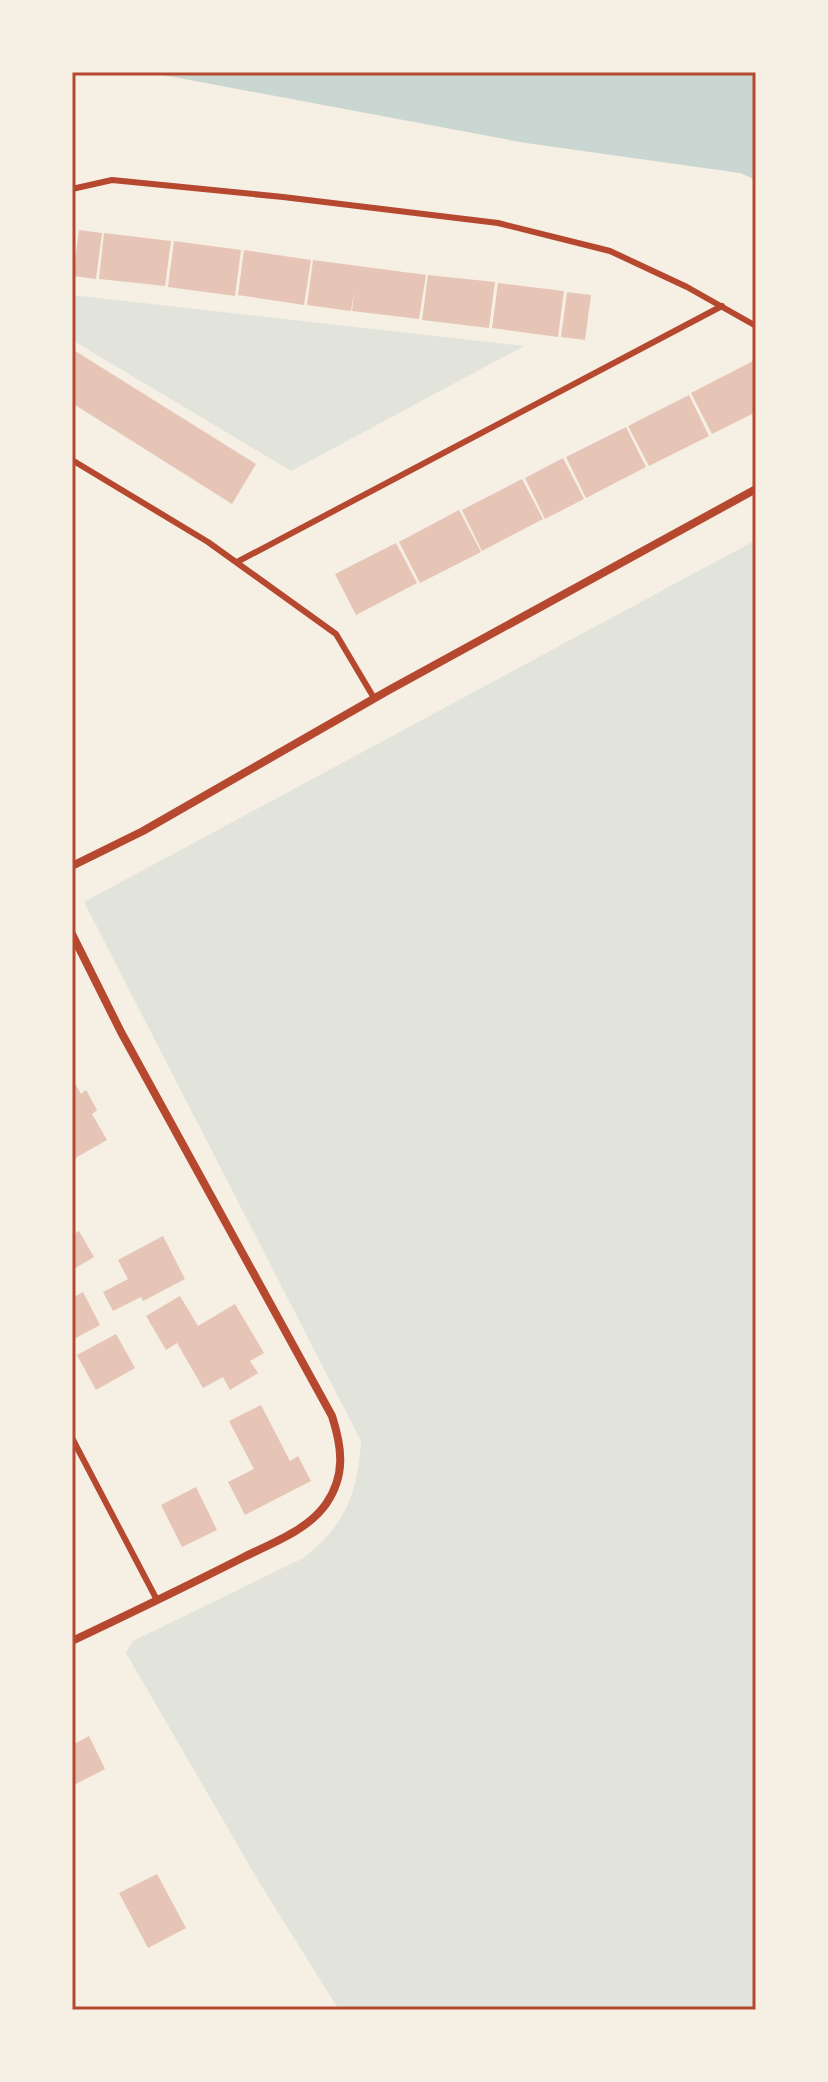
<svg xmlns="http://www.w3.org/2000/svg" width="828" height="2082" viewBox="0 0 828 2082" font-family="Roboto,sans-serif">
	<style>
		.green { fill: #e2e4dc }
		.water { fill: #c9d6d2 }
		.building { fill: #e6c5b7 }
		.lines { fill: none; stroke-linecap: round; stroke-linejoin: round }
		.service { stroke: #b5482f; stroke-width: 6 }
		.minor { stroke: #b5482f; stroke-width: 8 }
		.neatline { fill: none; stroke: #b5482f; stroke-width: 3 }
	</style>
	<rect width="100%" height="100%" fill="#f6efe4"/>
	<!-- green -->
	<g class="green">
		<polygon points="72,295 524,346 291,471 72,340"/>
		<path d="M756,540v1470h-417l-80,-128 -133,-229 7,-12 170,-83c42,-31 55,-66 58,-117l-277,-539z"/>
	</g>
	<!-- water -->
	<polygon class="water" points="147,72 756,72 756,180 740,173 526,143"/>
	<!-- building -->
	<g class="building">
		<polygon points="79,230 102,233 96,279 73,276"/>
		<polygon points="104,233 171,241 165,286 99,279"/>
		<polygon points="174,241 241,250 235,296 168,287"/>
		<polygon points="244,250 311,260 304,305 238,295"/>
		<polygon points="313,260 426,275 419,319 352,311 354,291 351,311 307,305"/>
		<polygon points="428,275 495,282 489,328 422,320"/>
		<polygon points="498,283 564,291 558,337 492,328"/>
		<polygon points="567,292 591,295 585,340 561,337"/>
		<polygon points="72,349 256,464 232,504 72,403"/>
		<polygon points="753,361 756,366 756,412 712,434 691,393"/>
		<polygon points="689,395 709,436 649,466 628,426"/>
		<polygon points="626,427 646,467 586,498 566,457"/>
		<polygon points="563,458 584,499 545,519 525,478"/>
		<polygon points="522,479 543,519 482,551 462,510"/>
		<polygon points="459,510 481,552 420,583 399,542"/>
		<polygon points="396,543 417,583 356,615 335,574"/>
		<polygon points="72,1078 81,1094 86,1090 97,1110 92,1114 107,1140 72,1160"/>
		<polygon points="79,1231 94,1257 72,1270 72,1235"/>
		<polygon points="163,1236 185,1279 143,1301 141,1297 113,1311 103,1292 128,1279 118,1260"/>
		<polygon points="83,1292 100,1325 72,1340 72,1298"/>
		<polygon points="180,1296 198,1326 235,1304 264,1353 250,1361 258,1373 230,1390 223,1377 203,1388 177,1343 166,1350 146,1316"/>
		<polygon points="116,1334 135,1368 96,1390 77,1355"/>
		<polygon points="261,1405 290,1461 298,1456 311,1481 245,1515 228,1482 254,1469 229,1421"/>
		<polygon points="196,1487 217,1530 182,1547 161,1505"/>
		<polygon points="89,1736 105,1769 72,1786 72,1745"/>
		<polygon points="157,1874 186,1928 148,1948 119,1893"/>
	</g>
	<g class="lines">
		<!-- service -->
		<g class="service">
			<polyline points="72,189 112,180 283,197 498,223 610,251 687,287 756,326"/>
			<polyline points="72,460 208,542 336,634 374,698"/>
			<polyline points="237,562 722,306"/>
			<polyline points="72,1438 157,1600"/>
		</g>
		<!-- minor -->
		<g class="minor">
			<polyline points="72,866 143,831 389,690 756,489"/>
			<path d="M72,934l49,98 211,384c10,31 14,59 -6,88 -18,26 -54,39 -82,53 -57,29 -115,57 -172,84"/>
		</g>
	</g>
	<!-- border -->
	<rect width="828" height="2082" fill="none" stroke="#f6efe4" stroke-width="148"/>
	<rect x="74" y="74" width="680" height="1934" class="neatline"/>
</svg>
